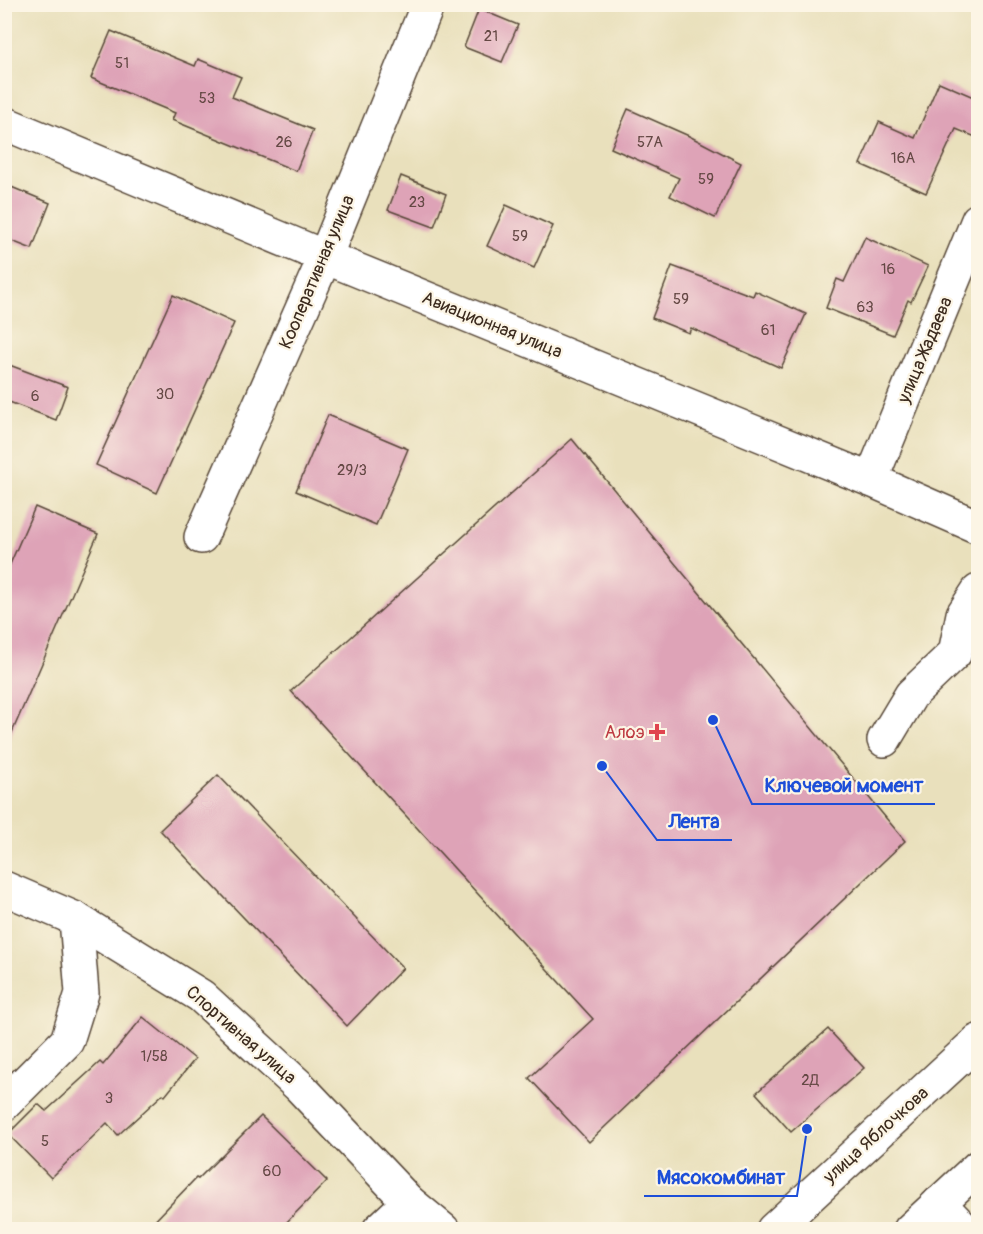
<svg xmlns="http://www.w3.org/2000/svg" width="983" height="1234" viewBox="0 0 983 1234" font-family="Pangolin,sans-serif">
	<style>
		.building { fill: #dea3b7 }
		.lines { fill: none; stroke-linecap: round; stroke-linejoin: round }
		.minor-casing { stroke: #554536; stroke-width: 36 }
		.major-casing { stroke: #554536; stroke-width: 36 }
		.minor { stroke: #fff; stroke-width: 33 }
		.major { stroke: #fff; stroke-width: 33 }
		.health-dot { fill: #e0444e; stroke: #fcf5e5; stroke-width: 2 }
		.labels { text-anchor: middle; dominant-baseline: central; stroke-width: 4.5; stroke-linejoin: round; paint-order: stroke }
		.number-label { font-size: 15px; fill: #644844 }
		.street-label { font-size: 18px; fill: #3b2a1e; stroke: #fcf5e5 }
		.health-label { font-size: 18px; fill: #be3a42; stroke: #fcf5e5; text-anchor: end }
		.leader { fill: none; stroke: #1d4ed8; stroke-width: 2 }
		.callout-dot { fill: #1d4ed8; stroke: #fcf5e5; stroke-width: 2 }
		.callout-label { font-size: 20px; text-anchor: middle; font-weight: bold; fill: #1d4ed8; stroke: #fcf5e5; stroke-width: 4.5; stroke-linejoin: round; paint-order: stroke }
	</style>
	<rect width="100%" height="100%" fill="#fcf5e5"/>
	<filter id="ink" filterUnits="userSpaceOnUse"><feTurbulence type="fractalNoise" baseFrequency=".0167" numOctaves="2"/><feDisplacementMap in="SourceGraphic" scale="12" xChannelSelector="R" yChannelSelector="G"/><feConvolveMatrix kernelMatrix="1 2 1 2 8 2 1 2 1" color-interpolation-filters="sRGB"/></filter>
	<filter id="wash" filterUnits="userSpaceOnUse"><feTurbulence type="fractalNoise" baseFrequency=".008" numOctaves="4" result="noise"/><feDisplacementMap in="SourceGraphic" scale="24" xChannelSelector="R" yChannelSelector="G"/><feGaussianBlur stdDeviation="1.35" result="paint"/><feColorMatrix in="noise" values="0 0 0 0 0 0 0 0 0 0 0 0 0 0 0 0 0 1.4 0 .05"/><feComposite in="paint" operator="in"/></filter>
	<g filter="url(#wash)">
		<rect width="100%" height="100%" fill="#e9e0bc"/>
		<g id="blocks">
			<!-- building -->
			<g class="building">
				<polygon points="479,9 518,25 502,62 464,47"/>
				<polygon points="111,31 195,66 198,59 241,77 232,97 313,130 296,171 172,120 175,113 91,78"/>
				<polygon points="939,82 978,99 978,138 956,129 926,193 860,164 879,122 915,138"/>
				<polygon points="628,109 689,136 741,163 715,218 670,196 679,178 611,148"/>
				<polygon points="401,176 446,194 434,227 388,210"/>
				<polygon points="4,184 50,203 32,249 4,238"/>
				<polygon points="506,205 553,226 534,268 487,246"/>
				<polygon points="865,237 928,266 911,302 908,300 893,335 826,308 837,279 844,282"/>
				<polygon points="672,266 753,296 755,291 806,314 781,368 691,328 689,333 652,318"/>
				<polygon points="173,295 234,323 157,493 96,465"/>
				<polygon points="4,363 68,387 56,420 4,400"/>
				<polygon points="328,415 408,449 376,525 296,491"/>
				<polygon points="572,439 905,841 589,1142 529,1078 593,1019 291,691"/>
				<polygon points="35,507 98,534 4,751 4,578"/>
				<polygon points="218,775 403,968 347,1026 160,830"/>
				<polygon points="143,1017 195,1059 165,1096 163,1094 118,1135 107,1123 51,1178 8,1134 38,1104 46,1111 100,1062 103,1065"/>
				<polygon points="828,1029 864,1068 791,1132 756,1093"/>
				<polygon points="261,1116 327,1181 279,1230 146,1230 196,1178 198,1179"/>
			</g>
		</g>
	</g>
	<g filter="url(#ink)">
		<use href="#blocks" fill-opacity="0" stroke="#554536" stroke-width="1.5"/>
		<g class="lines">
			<!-- minor casing -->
			<g class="minor-casing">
				<g id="minor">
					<polyline points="871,480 978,220"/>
					<polyline points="201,537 325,257 428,4"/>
					<polyline points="884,740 911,695 955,653 963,614 978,591"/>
					<polyline points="4,888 76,919 201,996 299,1086 409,1202 443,1230"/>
					<polyline points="4,1104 67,1041 82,993 76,919"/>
					<polyline points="939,1203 965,1230"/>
					<polyline points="379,1230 409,1202"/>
				</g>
			</g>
			<!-- major casing -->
			<g class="major-casing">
				<g id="major">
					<polyline points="4,123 325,257 871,480 978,527"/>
					<polyline points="773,1230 978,1041"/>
					<polyline points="910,1230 978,1167"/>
				</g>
			</g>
			<!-- minor -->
			<use href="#minor" class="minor"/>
			<!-- major -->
			<use href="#major" class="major"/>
		</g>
	</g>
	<!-- markers -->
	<path class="health-dot" d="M654 723h6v6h6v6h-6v6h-6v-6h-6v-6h6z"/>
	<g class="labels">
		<!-- number labels -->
		<g class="number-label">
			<text x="491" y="36">21</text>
			<text x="122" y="63">51</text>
			<text x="207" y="98">53</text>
			<text x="284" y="142">26</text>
			<text x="650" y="142">57А</text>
			<text x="903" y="158">16А</text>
			<text x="706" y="179">59</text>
			<text x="417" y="202">23</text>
			<text x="520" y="236">59</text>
			<text x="888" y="269">16</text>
			<text x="681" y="299">59</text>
			<text x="865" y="307">63</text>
			<text x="768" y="330">61</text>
			<text x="165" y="394">30</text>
			<text x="35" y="396">6</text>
			<text x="352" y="470">29/3</text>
			<text x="154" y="1056">1/58</text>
			<text x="810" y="1080">2Д</text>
			<text x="109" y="1098">3</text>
			<text x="45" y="1141">5</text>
			<text x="272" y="1171">60</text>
		</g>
		<!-- street labels -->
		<g class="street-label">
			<text transform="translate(317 272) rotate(-67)">Кооперативная улица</text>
			<text transform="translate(492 325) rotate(22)">Авиационная улица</text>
			<text transform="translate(925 350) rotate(-67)">улица Жадаева</text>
			<text transform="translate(241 1035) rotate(41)">Спортивная улица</text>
			<text transform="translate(876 1135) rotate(-42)">улица Яблочкова</text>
		</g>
		<!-- health labels -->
		<g class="health-label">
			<text x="645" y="732">Алоэ</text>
		</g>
	</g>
	<!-- callouts -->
	<path class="leader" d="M713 720L752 804H935M602 766L657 840H732M807 1129L797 1196H644"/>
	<g class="callout-dot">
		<circle cx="713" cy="720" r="6"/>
		<circle cx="602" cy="766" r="6"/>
		<circle cx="807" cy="1129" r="6"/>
	</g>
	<g class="callout-label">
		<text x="844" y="792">Ключевой момент</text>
		<text x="694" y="828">Лента</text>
		<text x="721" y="1184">Мясокомбинат</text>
	</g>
	<!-- margin -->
	<rect width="983" height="1234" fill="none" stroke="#fcf5e5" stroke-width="24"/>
</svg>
